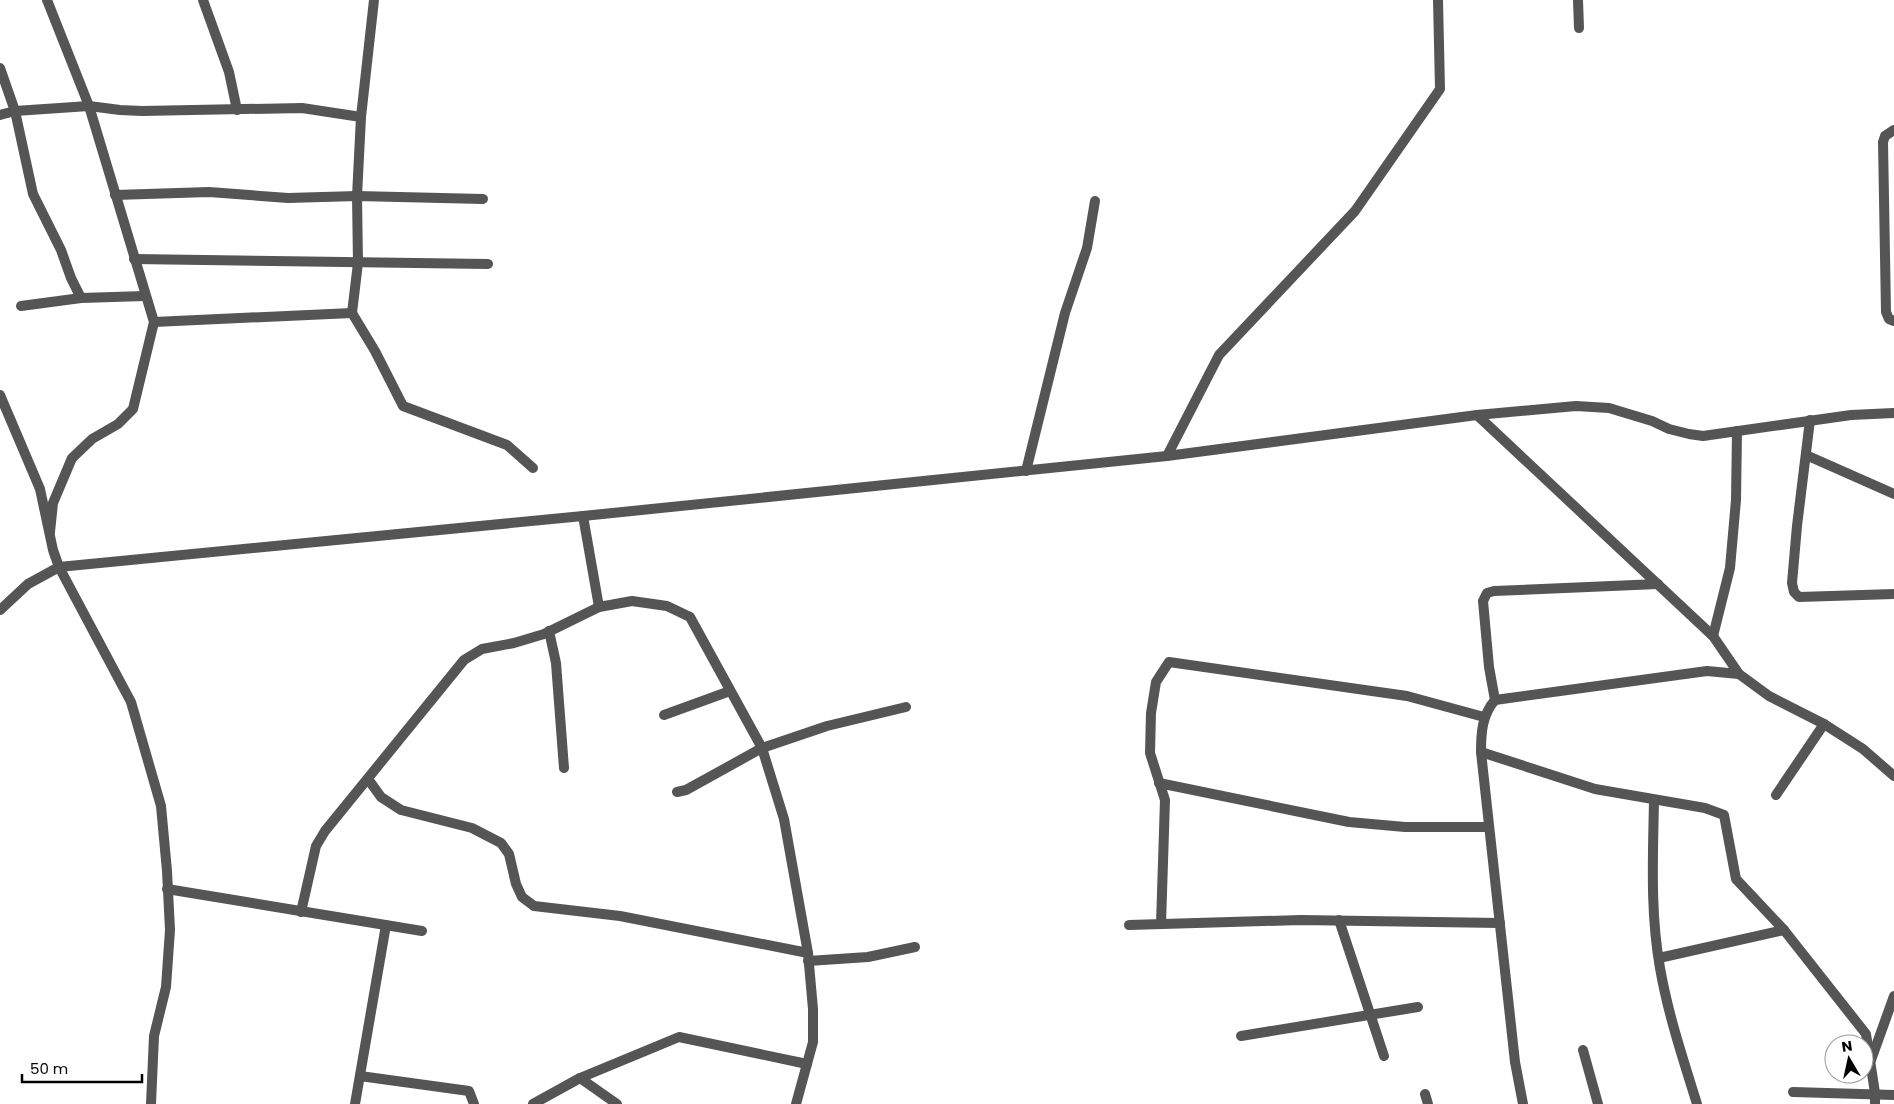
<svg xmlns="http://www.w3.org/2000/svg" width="1894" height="1104" viewBox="0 0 1894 1104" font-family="Poppins,sans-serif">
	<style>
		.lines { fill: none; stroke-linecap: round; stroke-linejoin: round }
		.minor { stroke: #555; stroke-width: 10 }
	</style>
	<rect width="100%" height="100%" fill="#fff"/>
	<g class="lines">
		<!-- minor -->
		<g class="minor">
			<polyline points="203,0 229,72 237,110"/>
			<polyline points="1578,0 1579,28"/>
			<polyline points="0,68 15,111 33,194 61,250 71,278 81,298"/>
			<polyline points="0,115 15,111 89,106 47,0"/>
			<polyline points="361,117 357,196 358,263 352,313 375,351 403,406 507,445 533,468"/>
			<polyline points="1894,130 1885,136 1883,142 1886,312 1889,319 1894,321"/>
			<polyline points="115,195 209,192 288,198 357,196 483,199"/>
			<polyline points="134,259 488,264"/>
			<polyline points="21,306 81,298 145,296"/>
			<polyline points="154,322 352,313"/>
			<polyline points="0,395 40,489 53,550 59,567 131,702 161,806 167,871 170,930 166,987 154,1036 151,1104"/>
			<polyline points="1477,415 1713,636 1739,674 1769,696 1824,724 1863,749 1894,776"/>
			<polyline points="1810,420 1797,526 1792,583 1794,592 1799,597 1894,594"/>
			<polyline points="1806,455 1894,494"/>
			<polyline points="1167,456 1219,355 1355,211 1440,89 1438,0"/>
			<polyline points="1026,471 1065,313 1087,248 1095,201"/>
			<polyline points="583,516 599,607"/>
			<polyline points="50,532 53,503 72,458 92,439 118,424 133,409 154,322 89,106 120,110 142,111 302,108 361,117 374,0"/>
			<polyline points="0,610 28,584 59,567 583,516 1167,456 1477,415 1576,406 1609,408 1652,421 1669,429 1689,434 1703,436 1851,415 1894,413"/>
			<polyline points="549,631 556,663 564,768"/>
			<polyline points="1713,636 1730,568 1736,500 1737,431"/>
			<polyline points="1495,700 1489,667 1483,601 1487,593 1494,591 1658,584"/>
			<polyline points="664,715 730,691"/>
			<polyline points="1481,752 1595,789 1705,808 1724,815 1736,879 1784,930 1866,1034 1875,1093 1875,1104"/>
			<polyline points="368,779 381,797 401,810 472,828 501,843 509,854 516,884 522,897 534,906 620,916 808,953"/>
			<polyline points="1159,783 1349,822 1405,827 1489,827"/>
			<polyline points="677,792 686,790 762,748 827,726 906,707"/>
			<polyline points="1776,795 1824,724"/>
			<path d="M1654,800c-1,56 -4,112 6,168 8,46 23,91 37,136"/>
			<polyline points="167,889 422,931"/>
			<polyline points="301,912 316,846 325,831 464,660 482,649 514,643 544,634 599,607 632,601 667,606 690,617 762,748 784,819 808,953 813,1009 813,1042 796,1104"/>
			<polyline points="1339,920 1384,1056"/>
			<polyline points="1161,924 1165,800 1150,753 1151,713 1156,682 1169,662 1407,696 1484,717"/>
			<polyline points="1129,925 1300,920 1500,923"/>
			<polyline points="1659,958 1784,930"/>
			<polyline points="808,961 868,957 915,947"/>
			<polyline points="1241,1036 1418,1007"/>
			<polyline points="1583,1050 1598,1104"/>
			<polyline points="1871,1060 1894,996"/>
			<polyline points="360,1076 469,1091 474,1104"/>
			<polyline points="580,1078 617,1104"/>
			<polyline points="1793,1092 1894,1095"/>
			<polyline points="1425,1094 1428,1104"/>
			<polyline points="355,1104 386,925"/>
			<polyline points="533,1104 580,1078 679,1037 807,1064"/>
			<path d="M1523,1104l-8,-42 -34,-310c0,-19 1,-37 14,-52l212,-29 32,3"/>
		</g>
	</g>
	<!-- north arrow -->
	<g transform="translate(1849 1059) rotate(351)"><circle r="24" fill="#ffffff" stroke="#999999"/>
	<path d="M0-4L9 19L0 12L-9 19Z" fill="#000000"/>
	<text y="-8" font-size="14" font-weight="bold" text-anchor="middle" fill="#000000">N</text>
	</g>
	<!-- scale -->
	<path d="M22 1074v8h120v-8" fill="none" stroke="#000000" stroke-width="2.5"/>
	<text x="30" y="1074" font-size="15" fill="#000000" stroke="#ffffff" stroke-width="4" paint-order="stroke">50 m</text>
</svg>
